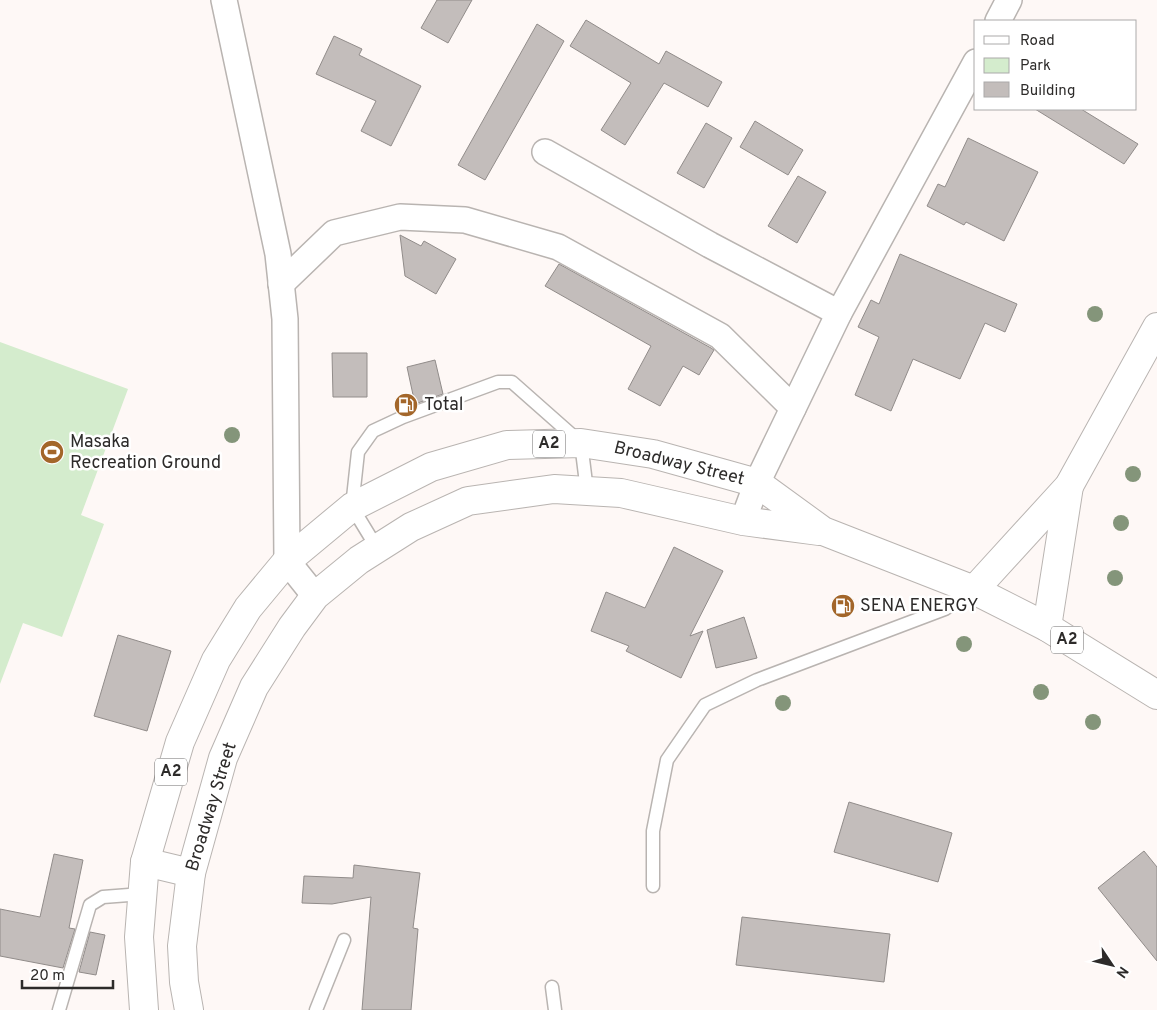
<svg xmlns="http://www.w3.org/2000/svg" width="1157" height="1010" viewBox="0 0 1157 1010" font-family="Overpass,sans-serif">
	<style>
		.green { fill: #d4eccd }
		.building { fill: #c3bdbb; stroke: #918c8a }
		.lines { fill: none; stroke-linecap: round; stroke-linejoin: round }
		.lane-casing { stroke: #b9b4b1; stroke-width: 15 }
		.street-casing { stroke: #b9b4b1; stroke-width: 28 }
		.primary-casing { stroke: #b9b4b1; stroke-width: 30 }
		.highway-casing { stroke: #b9b4b1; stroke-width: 30 }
		.lane { stroke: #fff; stroke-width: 12 }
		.street { stroke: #fff; stroke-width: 25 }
		.primary { stroke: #fff; stroke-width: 28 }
		.highway { stroke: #fff; stroke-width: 28 }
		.tree { fill: #84957a }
		.labels { text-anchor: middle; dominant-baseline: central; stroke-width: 5; stroke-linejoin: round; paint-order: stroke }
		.shield { fill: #fff; stroke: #6c6b6a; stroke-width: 1 }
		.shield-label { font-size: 16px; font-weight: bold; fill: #2d2b2a }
		.poi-label { font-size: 18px; fill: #2d2b2a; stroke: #fff; text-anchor: start }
		.street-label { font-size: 18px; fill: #2d2b2a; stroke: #fff }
	</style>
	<rect width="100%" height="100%" fill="#fef8f6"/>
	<!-- green -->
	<polygon class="green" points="0,342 128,389 81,515 104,524 62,637 23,623 0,684"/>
	<!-- building -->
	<g class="building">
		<polygon points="437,0 472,0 448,43 421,28"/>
		<polygon points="586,20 659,64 666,51 722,82 708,107 664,83 625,145 601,130 631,83 570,46"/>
		<polygon points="537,24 564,41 485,180 458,165"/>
		<polygon points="334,36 362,49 359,55 421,86 391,146 361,131 376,101 316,74"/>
		<polygon points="1035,109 1081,109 1138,144 1124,164"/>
		<polygon points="755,121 803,150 788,175 740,147"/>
		<polygon points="706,123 732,138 704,188 677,173"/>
		<polygon points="968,138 1038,172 1004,241 966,222 964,225 927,206 938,184 945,187"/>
		<polygon points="798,176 826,192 797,243 768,226"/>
		<polygon points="400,235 421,246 424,241 456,259 436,294 405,276"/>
		<polygon points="900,254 1017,304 1005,332 985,323 960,379 913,359 891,411 855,395 879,337 858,327 871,300 879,304"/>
		<polygon points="559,264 711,348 714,350 699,375 683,366 660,406 628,389 651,346 545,286"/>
		<polygon points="332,353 367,353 367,397 333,397"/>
		<polygon points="435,360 443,394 415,404 407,367"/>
		<polygon points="674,547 723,571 690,636 703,631 681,678 626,651 629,646 591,631 606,592 645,608"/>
		<polygon points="744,617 757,658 716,668 707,630"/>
		<polygon points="118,635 171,651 147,731 94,716"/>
		<polygon points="849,802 952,833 938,882 834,852"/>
		<polygon points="1144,851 1157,867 1157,961 1098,888"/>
		<polygon points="54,854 83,860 69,928 75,929 63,968 0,956 0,909 40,917"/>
		<polygon points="354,865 420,873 413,928 418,929 411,1010 362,1010 371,897 332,904 302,903 304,876 353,878"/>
		<polygon points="742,917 890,934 884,982 736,965"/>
		<polygon points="90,932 105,935 96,975 79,972"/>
	</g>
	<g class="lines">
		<!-- lane casing -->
		<g class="lane-casing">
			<g id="lane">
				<polyline points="377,548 352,507 358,452 373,431 403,417 498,382 512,382 581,443 587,491"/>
				<polyline points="653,886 653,831 667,760 705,705 757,680 945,609 974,590"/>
				<polyline points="552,987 555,1010"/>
				<polyline points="59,1010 90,905 103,897 142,894"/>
				<polyline points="316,1010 344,940"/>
			</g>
		</g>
		<!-- street casing -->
		<g class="street-casing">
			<g id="street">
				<polyline points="224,0 278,254 285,319 287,561 315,596"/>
				<polyline points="998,21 1009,0"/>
				<polyline points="545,152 710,245 839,313"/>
				<polyline points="281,284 334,233 400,217 465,220 558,247 720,336 793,408"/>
				<polyline points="743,521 757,483 839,313 976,62"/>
			</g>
		</g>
		<!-- primary casing -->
		<g class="primary-casing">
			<g id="primary">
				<polyline points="145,862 191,873"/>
				<polyline points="144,1010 139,937 145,862 180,742 216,660 248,608 287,561 352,507 431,467 507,445 581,443 653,454 757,483 823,531 974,590"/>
				<polyline points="189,1010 184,982 182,946 191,873 223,758 254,687 292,627 315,596 359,560 411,527 468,501 554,489 621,493 743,521 819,531"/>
			</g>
		</g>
		<!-- highway casing -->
		<g class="highway-casing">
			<g id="highway">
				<polyline points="1157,327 1069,486 974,590 1047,627 1157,695"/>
				<polyline points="1047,627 1069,486"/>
			</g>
		</g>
		<!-- lane -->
		<use href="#lane" class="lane"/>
		<!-- street -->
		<use href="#street" class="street"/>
		<!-- primary -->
		<use href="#primary" class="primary"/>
		<!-- highway -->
		<use href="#highway" class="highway"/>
	</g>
	<!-- trees -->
	<g class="tree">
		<circle cx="1095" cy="314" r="8"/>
		<circle cx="232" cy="435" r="8"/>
		<circle cx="1133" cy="474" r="8"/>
		<circle cx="1121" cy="523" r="8"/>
		<circle cx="1115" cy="578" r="8"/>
		<circle cx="964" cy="644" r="8"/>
		<circle cx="1041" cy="692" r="8"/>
		<circle cx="783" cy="703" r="8"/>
		<circle cx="1093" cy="722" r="8"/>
	</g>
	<!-- icons -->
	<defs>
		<g id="fuel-disc" transform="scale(1.25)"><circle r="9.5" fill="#a3662a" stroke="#fff"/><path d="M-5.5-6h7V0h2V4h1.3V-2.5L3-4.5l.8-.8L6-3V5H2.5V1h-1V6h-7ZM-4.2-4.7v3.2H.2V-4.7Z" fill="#fff"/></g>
		<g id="stadium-disc" transform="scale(1.25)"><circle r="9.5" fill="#a3662a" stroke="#fff"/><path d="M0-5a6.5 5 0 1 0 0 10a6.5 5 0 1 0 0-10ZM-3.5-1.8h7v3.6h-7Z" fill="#fff"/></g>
	</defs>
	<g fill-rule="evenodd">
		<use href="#fuel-disc" x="406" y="405"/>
		<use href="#stadium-disc" x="52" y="452"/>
		<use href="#fuel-disc" x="843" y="606"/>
	</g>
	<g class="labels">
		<!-- shield labels -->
		<g class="shield">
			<rect x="533" y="430.5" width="32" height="27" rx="4"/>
			<rect x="1051" y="626.5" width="32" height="27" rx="4"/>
			<rect x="155" y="758.5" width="32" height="27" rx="4"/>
		</g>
		<g class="shield-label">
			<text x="549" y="444">A2</text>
			<text x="1067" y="640">A2</text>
			<text x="171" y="772">A2</text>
		</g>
		<!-- poi labels -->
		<g class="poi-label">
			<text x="424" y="405">Total</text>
			<text x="70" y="442">Masaka<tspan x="70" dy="21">Recreation Ground</tspan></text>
			<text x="860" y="606">SENA ENERGY</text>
		</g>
		<!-- street labels -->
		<g class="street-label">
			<text transform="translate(679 464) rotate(14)">Broadway Street</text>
			<text transform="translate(212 807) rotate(-73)">Broadway Street</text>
		</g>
	</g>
	<!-- legend -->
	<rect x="974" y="20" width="162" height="90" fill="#ffffff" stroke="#abaaaa"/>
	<rect x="984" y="36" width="25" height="8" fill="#ffffff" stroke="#abaaaa"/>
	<text x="1020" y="45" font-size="15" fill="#2d2b2a">Road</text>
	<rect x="984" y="58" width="25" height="15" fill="#d4eccd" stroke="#abaaaa"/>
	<text x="1020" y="70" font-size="15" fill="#2d2b2a">Park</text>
	<rect x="984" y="82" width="25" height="15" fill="#c3bdbb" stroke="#abaaaa"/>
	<text x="1020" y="95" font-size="15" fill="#2d2b2a">Building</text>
	<!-- north arrow -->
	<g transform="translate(1112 965) rotate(125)" stroke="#ffffff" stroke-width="4" paint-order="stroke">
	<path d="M0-4L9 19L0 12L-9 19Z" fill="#2d2b2a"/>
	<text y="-8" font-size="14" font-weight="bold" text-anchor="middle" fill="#2d2b2a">N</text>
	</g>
	<!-- scale -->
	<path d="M22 980v8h91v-8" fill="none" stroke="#2d2b2a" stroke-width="2.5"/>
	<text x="30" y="980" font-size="15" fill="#2d2b2a" stroke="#ffffff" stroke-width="4" paint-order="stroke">20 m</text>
</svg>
